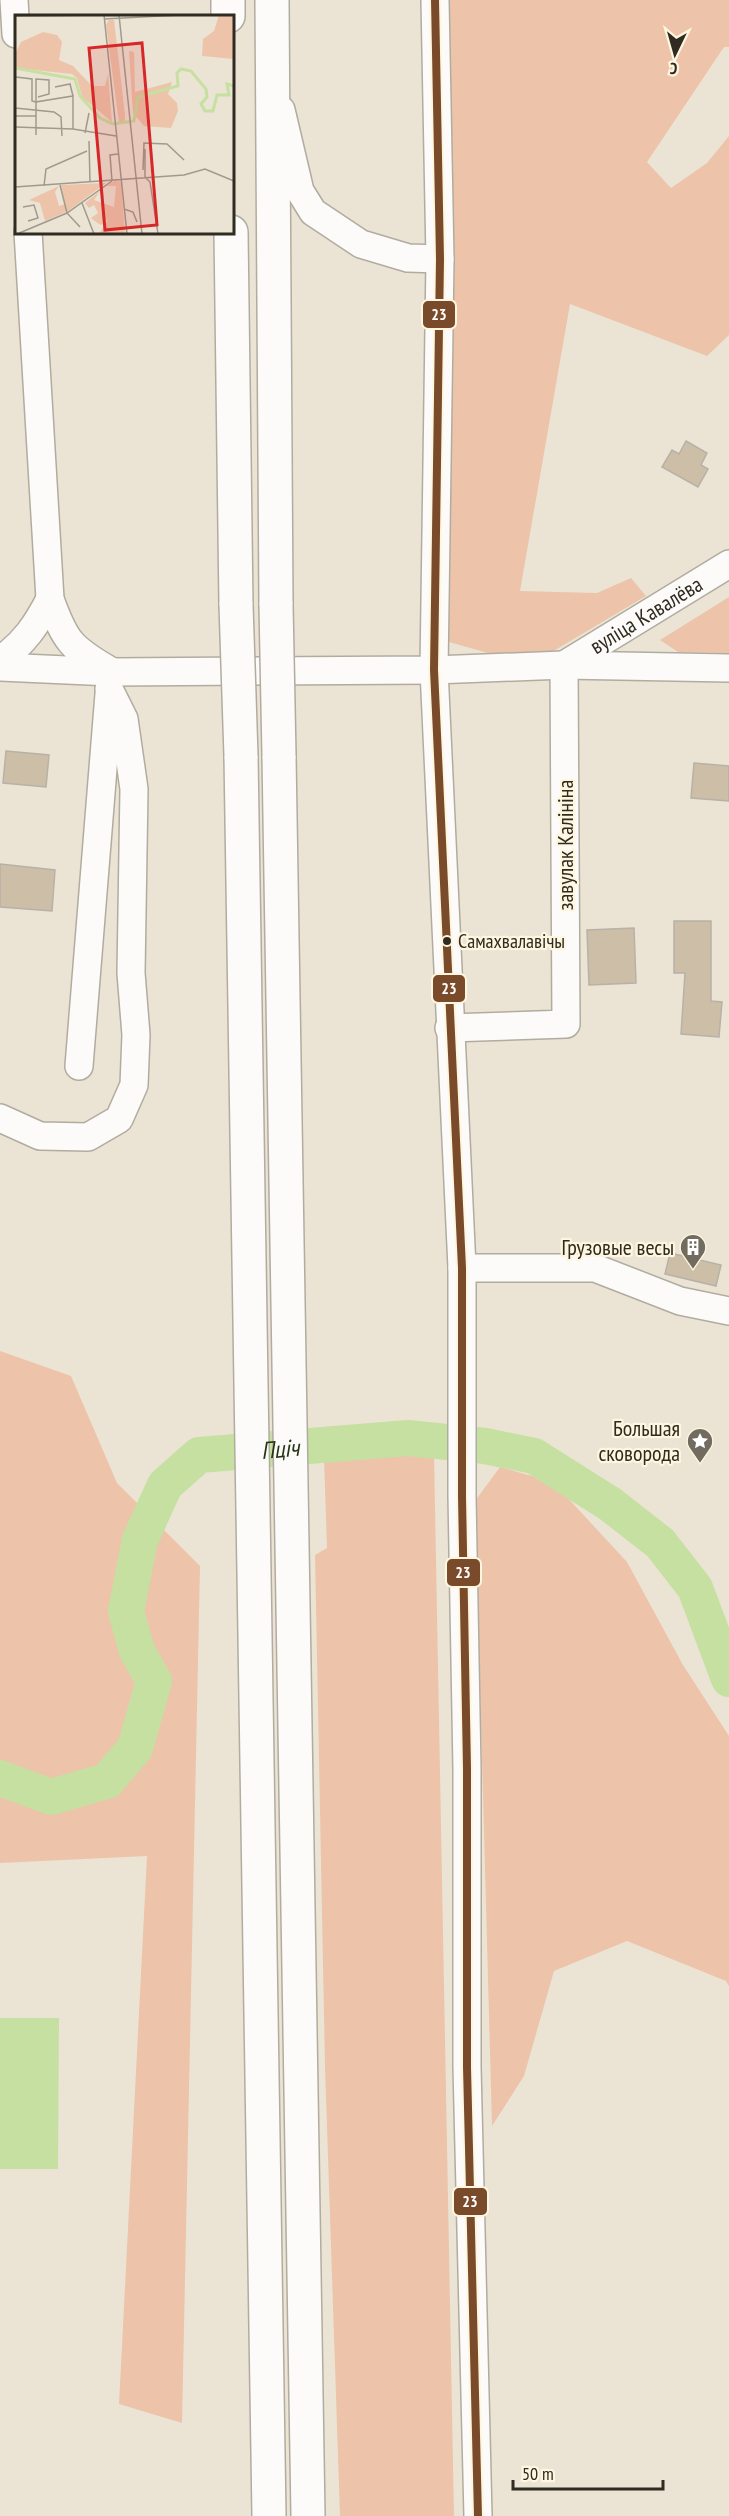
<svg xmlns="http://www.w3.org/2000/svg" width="729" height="2516" viewBox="0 0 729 2516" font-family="'PT Sans Narrow',sans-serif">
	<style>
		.green { fill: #edc4aa }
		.water { fill: #c5e0a0 }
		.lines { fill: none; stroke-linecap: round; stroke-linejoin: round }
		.river { stroke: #c5e0a0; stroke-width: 36 }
		.building { fill: #cdbea8; stroke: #b8b1a7; stroke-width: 1.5 }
		.minor-casing { stroke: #b1aca0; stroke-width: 30 }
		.highway-casing { stroke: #b1aca0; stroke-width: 36 }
		.minor { stroke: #fcfbf9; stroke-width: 27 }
		.highway { stroke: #fcfbf9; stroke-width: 33 }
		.highway-bridge-casing { stroke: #b1aca0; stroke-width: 36; stroke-linecap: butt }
		.highway-bridge { stroke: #fcfbf9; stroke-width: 33 }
		.bus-1-casing { stroke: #fff6df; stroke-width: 12 }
		.bus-1 { stroke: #7a4b2a; stroke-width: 8 }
		.bus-dot { fill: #2f2b20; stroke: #fff6df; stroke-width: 2 }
		.labels { text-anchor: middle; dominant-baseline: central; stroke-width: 4.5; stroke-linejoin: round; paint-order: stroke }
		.bus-label { font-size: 20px; fill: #2f2b20; stroke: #fff6df; text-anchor: start }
		.street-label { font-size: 22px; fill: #2f2b20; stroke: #fff6df }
		.poi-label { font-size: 22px; fill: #2f2b20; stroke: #fff6df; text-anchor: end }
		.water-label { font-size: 24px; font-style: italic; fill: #263614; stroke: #fff6df }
		.inset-river { fill: none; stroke: #c5e0a0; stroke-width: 3 }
		.inset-road { fill: none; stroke: #a09a8d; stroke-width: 1.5 }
		.view { fill: #d62828; fill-opacity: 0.15; stroke: #d62828; stroke-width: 3 }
		.inset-edge { fill: none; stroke: #2f2b20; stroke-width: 3 }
		.line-badge { stroke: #fff6df; stroke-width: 2 }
		.badge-label { font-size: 16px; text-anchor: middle; font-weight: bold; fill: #fff }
	</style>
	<rect width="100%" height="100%" fill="#ebe4d5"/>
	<!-- green -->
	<g class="green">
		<polygon points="449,0 729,0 729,47 724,47 647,162 671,188 707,163 729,136 729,335 707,356 570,304 520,591 597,593 631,578 646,596 530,665 449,642"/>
		<polygon points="729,597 729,653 678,652 660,640"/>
		<polygon points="0,1351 71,1376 117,1483 200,1566 182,2423 119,2404 147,1856 0,1863"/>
		<polygon points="406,1447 434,1453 454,2516 340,2516 325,2067 315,1555 327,1548 324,1458"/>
		<polygon points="500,1467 553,1482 627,1562 683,1665 729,1736 729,1986 726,1981 627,1941 554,1971 524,2076 492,2126 475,1501"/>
	</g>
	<!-- water -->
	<polygon class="water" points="0,2018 59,2018 58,2169 0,2169"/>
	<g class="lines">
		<!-- river -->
		<path class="river" id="s1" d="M0,1778l51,19 56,-16 28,-33 19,-67 -17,-30 -11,-40 14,-71 25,-55 34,-30 209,-17 77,8 49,10 76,48 50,39 35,45 34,91"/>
	</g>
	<!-- building -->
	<g class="building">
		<polygon points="686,441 707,453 701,465 708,469 698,487 662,467 672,450 679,454"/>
		<polygon points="6,751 49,755 46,787 3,783"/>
		<polygon points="694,763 729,766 729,801 691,798"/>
		<polygon points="0,864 55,870 52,911 0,907"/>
		<polygon points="674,921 711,921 711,1001 722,1002 719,1037 681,1034 685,973 674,973"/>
		<polygon points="634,928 636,983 589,985 587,930"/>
		<polygon points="670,1253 721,1265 716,1286 665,1274"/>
	</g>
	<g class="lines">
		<!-- minor casing -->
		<g class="minor-casing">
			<g id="minor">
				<polyline points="14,0 16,34"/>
				<polyline points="435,0 440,259 434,670 462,1268 462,1496 467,1769 467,2067 478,2516"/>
				<polyline points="281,110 300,191 313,212 361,244 408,258 440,259"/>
				<path d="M28,232l22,367c15,42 21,49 59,71"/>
				<path d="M0,660c24,-16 37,-36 50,-61"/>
				<path id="s2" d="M564,665l165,-101"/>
				<polyline points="0,667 111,672 434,670 564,665 729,668"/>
				<polyline points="449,1028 566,1024 564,665"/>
				<polyline points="79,1066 109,694"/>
				<polyline points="0,1118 40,1136 88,1137 119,1119 134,1085 136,1035 131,973 134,789 124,719 109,689"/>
				<polyline points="462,1268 595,1268 680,1301 729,1311"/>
			</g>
		</g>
		<!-- highway casing -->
		<g class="highway-casing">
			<g id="highway">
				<polyline points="228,0 228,16"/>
				<polyline points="272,0 276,605"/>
				<polyline points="231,232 236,605"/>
				<polyline points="241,756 269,2516"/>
				<polyline points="279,756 308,2516"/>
			</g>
		</g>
		<!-- minor -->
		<use href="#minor" class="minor"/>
		<!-- highway -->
		<use href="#highway" class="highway"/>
		<!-- highway-bridge casing -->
		<g class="highway-bridge-casing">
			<g id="highway-bridge">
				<polyline points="236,605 241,756"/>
				<polyline points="276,605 279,756"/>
			</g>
		</g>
		<!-- highway-bridge -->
		<use href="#highway-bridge" class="highway-bridge"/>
		<!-- bus-1 casing -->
		<g class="bus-1-casing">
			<polyline id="bus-1" points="435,0 440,259 434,670 462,1268 462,1496 467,1769 467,2067 478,2516"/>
		</g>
		<!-- bus-1 -->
		<use href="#bus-1" class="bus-1"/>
	</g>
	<!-- icons -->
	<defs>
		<g id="building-pin" transform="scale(1.35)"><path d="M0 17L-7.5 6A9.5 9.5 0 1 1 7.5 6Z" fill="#716c5f" stroke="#fff6df"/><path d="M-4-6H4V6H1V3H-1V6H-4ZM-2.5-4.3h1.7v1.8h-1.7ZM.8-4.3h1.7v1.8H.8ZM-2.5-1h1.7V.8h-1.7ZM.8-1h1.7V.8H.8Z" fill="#fff"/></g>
		<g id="sight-pin" transform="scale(1.35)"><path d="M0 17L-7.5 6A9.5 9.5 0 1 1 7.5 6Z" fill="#716c5f" stroke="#fff6df"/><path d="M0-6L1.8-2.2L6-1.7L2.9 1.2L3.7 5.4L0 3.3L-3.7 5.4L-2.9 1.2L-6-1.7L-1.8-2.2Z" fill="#fff"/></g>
	</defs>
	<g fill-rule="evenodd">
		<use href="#building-pin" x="693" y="1247"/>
		<use href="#sight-pin" x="700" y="1441"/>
	</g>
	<!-- markers -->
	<circle class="bus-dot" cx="447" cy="941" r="5"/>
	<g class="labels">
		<!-- bus labels -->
		<g class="bus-label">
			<text x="458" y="941">Самахвалавічы</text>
		</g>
		<!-- street labels -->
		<g class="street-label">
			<text stroke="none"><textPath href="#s2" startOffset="96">вуліца Кавалёва</textPath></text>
			<text transform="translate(565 845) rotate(-90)">завулак Калініна</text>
		</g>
		<!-- poi labels -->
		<g class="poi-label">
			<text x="674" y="1247">Грузовые весы</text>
			<text x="680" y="1428">Большая<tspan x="680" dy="25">сковорода</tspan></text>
		</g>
		<!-- water labels -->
		<g class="water-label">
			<text stroke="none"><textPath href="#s1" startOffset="561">Пціч</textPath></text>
		</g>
	</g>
	<!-- overview -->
	<g transform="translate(15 15)">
		<rect width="219" height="219" fill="#ebe4d5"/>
		<path d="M204,0h15v44l-32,-3 1,-17 11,-8zM94,5h5l11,95v7l-6,1 -13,-98zM28,17l14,3 5,7 -3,18 14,6 19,20h13l3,-12 4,48 -30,-25 -5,-19 -5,-4 -57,-6v-14l6,-12zM114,36l5,1 1,40 37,-10 -4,12 9,9 1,8 -7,17 -27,-2 -11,-13zM100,165l6,2 4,52h-26l10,-16 -8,7 -5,-3 -5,-4 7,-5 -4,-8 -5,3 -4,-5 15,-12 -6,9 20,7 2,-21h-9zM91,168l-38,28 -23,10 -5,-18 -11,-3 30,-14 -4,6 4,14 6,-2 -4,-19z" fill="#edc4aa"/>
		<path class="inset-river" d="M0,53l60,11 5,17 20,22 13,6 21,-3 4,-24 40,-11 -1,-13 4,-4 10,2 15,18 1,8 -6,7 4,7h8l4,-16h12l-2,-11 7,2"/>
		<path class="inset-road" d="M89,0l23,219M104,0l23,219M0,1l89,-1M89,4l76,-4M1,62l16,2v22l4,1M40,72l15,-3 3,12M21,87v-23l13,1v14l-11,3M0,93l39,4 7,5 1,19M0,101h21M0,112l58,2 43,7M70,118l4,-20M21,120v-33l37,-6v33M74,126l1,41M130,134v28l5,5 8,52M128,155l1,-27 23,1 17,16M97,166l-2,-26 8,-1M45,170l7,28 13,14M29,171l2,-17 41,-18M0,172l169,-12 21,-6 29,12M67,188l12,31M8,192l11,-2 4,13 -10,3M109,194l9,3 4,10M2,219l50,-21 45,-32"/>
		<path class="view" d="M127,28l15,182 -52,5 -16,-182z"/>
		<rect width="219" height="219" class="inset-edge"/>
	</g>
	<g class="line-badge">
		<rect x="422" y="300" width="34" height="29" rx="6" fill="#7a4b2a"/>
		<rect x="432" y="974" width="34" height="29" rx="6" fill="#7a4b2a"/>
		<rect x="446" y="1558" width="35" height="29" rx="6" fill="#7a4b2a"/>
		<rect x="453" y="2187" width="35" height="29" rx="6" fill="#7a4b2a"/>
	</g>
	<g class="badge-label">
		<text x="439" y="320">23</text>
		<text x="449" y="994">23</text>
		<text x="463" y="1578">23</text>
		<text x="470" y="2207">23</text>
	</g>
	<!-- north arrow -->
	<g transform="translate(675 54) rotate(185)" stroke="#fff6df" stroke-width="4.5" paint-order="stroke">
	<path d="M0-4.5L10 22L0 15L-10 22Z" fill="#2f2b20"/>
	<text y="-9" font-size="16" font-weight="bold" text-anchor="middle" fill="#2f2b20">С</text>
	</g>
	<!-- scale -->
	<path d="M513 2480v9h150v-9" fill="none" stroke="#2f2b20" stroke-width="3"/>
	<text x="522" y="2480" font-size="18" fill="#2f2b20" stroke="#fff6df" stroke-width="4.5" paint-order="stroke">50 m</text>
</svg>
